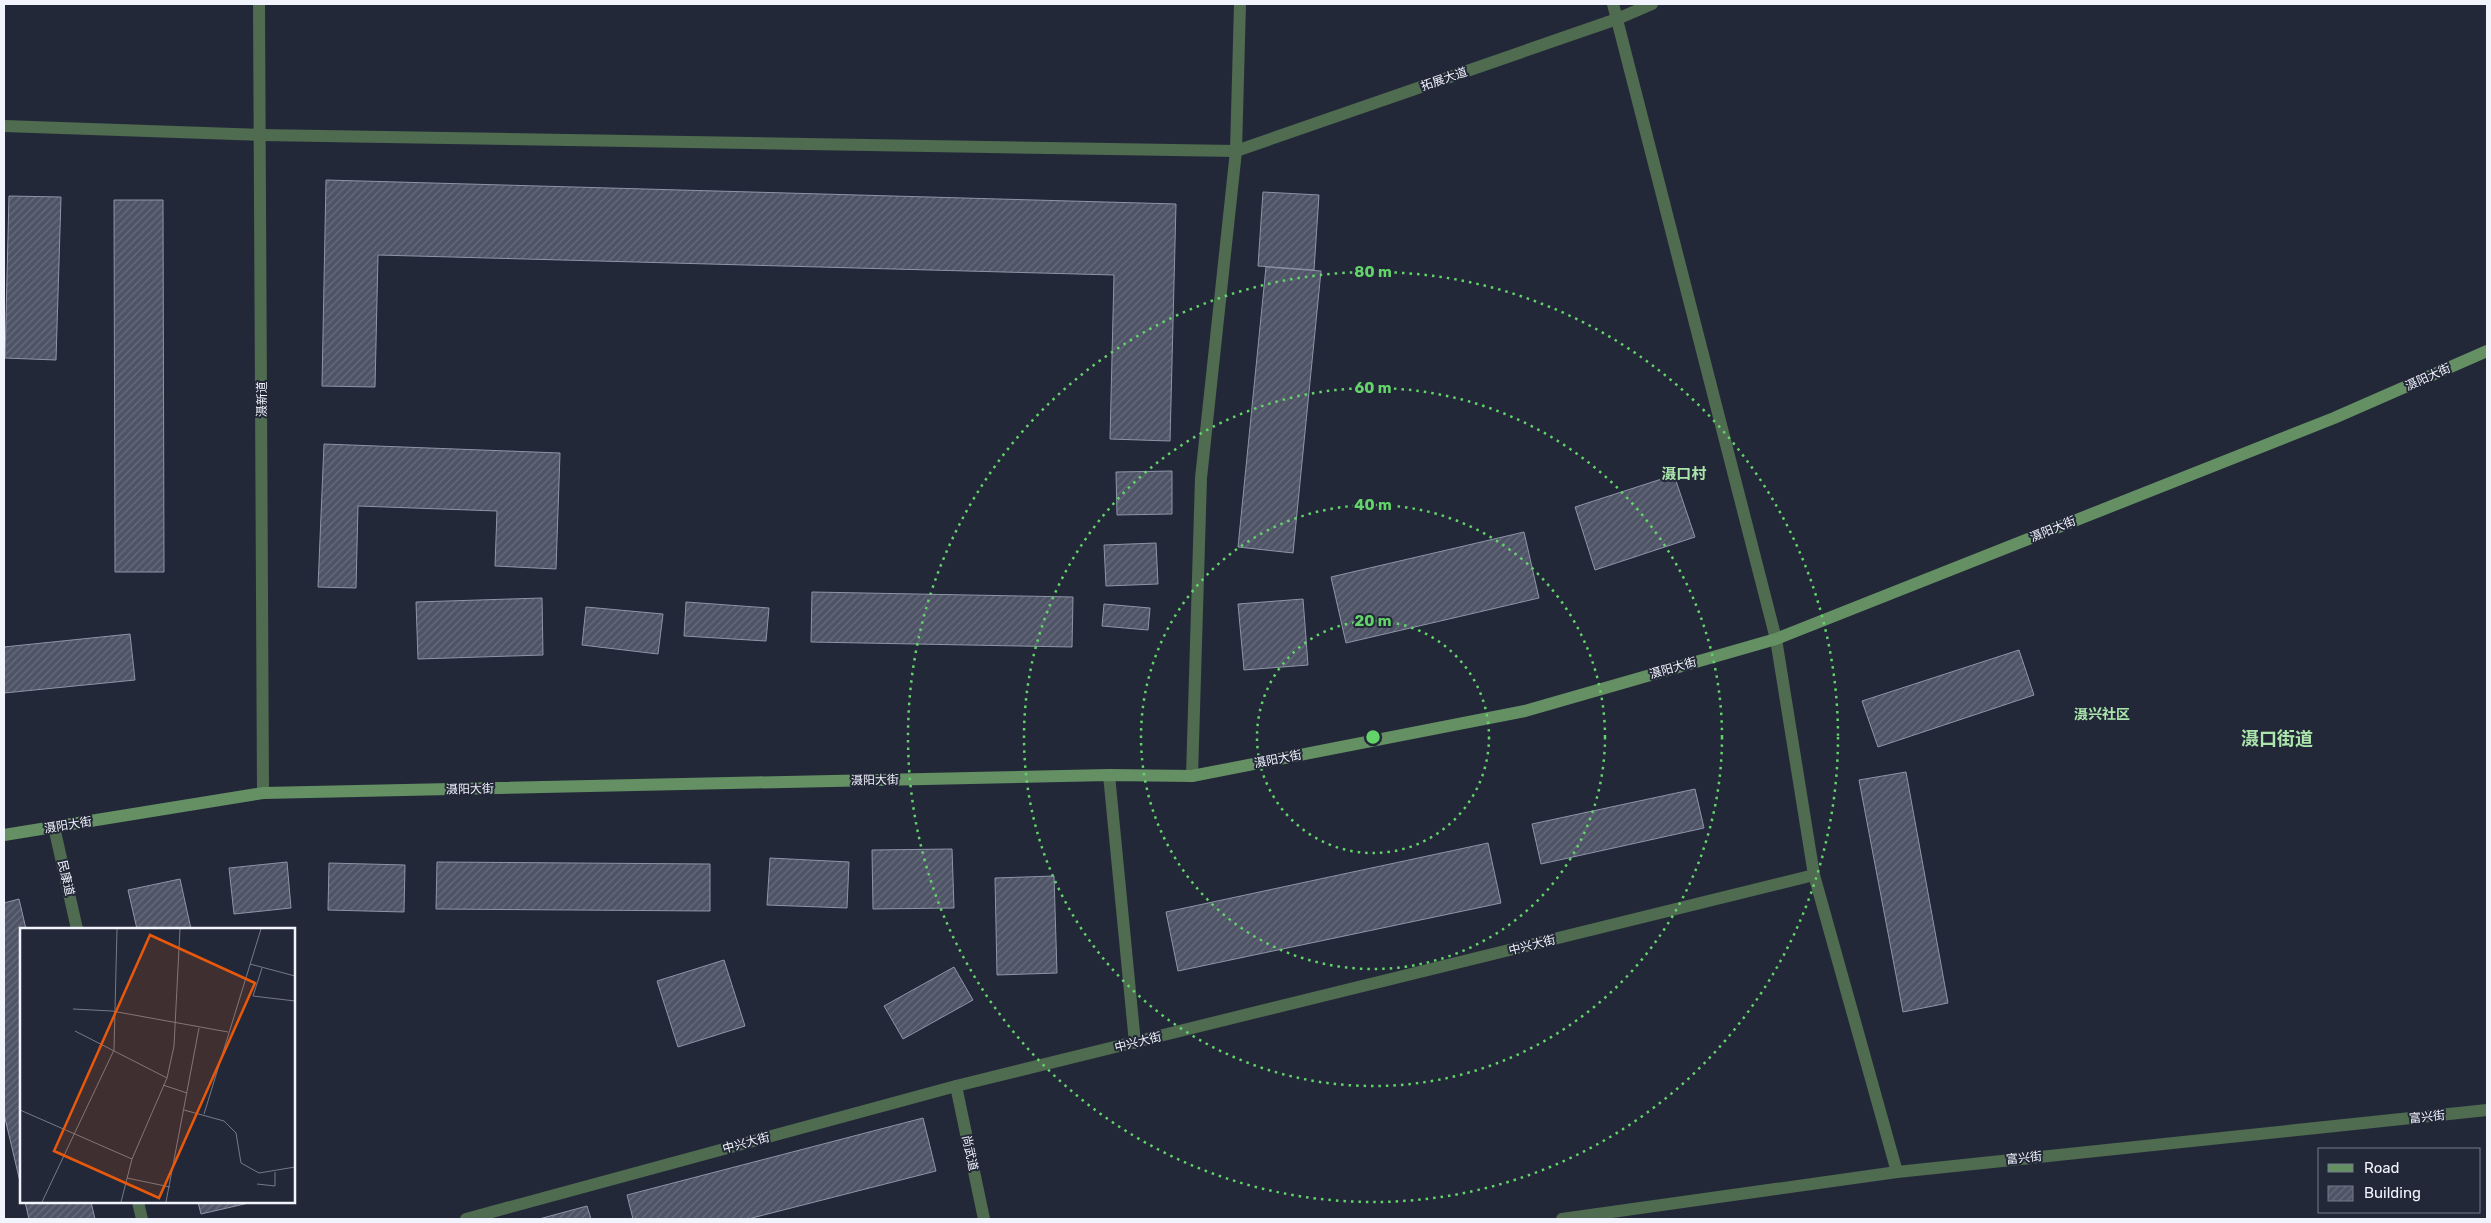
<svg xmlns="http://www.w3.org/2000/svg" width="2491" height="1223" viewBox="0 0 2491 1223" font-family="Rubik,'Noto Sans SC',sans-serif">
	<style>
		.building { fill: url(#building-hatch); stroke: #8e95a8 }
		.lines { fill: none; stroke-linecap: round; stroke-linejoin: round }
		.minor { stroke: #4f6b50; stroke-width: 12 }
		.tertiary { stroke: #4f6b50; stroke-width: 12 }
		.secondary { stroke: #649064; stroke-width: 12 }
		.ring { fill: none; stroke: #62d469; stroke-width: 2.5; stroke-dasharray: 2.5 5 }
		.labels { text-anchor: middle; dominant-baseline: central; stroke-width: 4; stroke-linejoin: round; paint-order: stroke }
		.street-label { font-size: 12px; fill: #f1f4fd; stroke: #232838 }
		.neighbourhood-label { font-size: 14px; font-weight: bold; fill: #abe6ac; stroke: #232838 }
		.quarter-label { font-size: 15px; font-weight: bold; fill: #abe6ac; stroke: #232838 }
		.district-label { font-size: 18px; font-weight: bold; fill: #abe6ac; stroke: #232838 }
		.inset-road { fill: none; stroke: #757a87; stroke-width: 1 }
		.view { fill: #e8590c; fill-opacity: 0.15; stroke: #e8590c; stroke-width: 2.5 }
		.inset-edge { fill: none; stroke: #f1f4fd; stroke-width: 2.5 }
		.centre { fill: #62d469; stroke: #232838; stroke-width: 2.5 }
		.ring-label { font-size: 15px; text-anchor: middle; font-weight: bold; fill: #62d469; stroke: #232838; stroke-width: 4; stroke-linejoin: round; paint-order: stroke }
	</style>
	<defs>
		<pattern id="building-hatch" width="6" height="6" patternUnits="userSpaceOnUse" patternTransform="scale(1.25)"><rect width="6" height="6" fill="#4e5466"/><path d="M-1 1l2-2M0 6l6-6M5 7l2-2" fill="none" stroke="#686d7d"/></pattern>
	</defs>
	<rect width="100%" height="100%" fill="#232838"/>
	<!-- building -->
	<g class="building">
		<polygon points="326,180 1176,204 1170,441 1110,439 1114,275 378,255 375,387 322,386"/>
		<polygon points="1263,192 1319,195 1314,270 1258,266"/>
		<polygon points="9,196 61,197 56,360 5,358"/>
		<polygon points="114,200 163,200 164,572 115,572"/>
		<polygon points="1266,267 1321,271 1293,553 1238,547"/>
		<polygon points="324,444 560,453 556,569 495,566 497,511 358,506 356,588 318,587"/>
		<polygon points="1172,471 1172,514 1117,515 1116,472"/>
		<polygon points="1674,475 1695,537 1595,570 1575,507"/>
		<polygon points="1524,532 1539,598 1346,643 1331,577"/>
		<polygon points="1156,543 1158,584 1106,586 1104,545"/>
		<polygon points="812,592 1073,597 1072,647 811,642"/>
		<polygon points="542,598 543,655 418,659 416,602"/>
		<polygon points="1303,599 1308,665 1244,670 1238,604"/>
		<polygon points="686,602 769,608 766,641 684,636"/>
		<polygon points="1104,604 1150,608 1148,630 1102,626"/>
		<polygon points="586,607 663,614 658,654 582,645"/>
		<polygon points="130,634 135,680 4,693 4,647"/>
		<polygon points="2019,650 2034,695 1878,747 1862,701"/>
		<polygon points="1906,772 1948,1003 1903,1012 1859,780"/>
		<polygon points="1695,789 1704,828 1541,864 1532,824"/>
		<polygon points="1488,843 1501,903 1178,971 1166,912"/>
		<polygon points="952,849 954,908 873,909 872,850"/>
		<polygon points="770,858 849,862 847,908 767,905"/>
		<polygon points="287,862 291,908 234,914 229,868"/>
		<polygon points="437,862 710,864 710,911 436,909"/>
		<polygon points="329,863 405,865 404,912 328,910"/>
		<polygon points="1054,876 1057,973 997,975 995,878"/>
		<polygon points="180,879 191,929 137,929 128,890"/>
		<polygon points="19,899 26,929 21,929 21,1186 4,1114 4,903"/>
		<polygon points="724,960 745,1026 678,1047 657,981"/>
		<polygon points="954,967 973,1000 903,1039 884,1006"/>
		<polygon points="923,1118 936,1171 748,1219 633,1219 627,1195"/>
		<polygon points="25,1202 91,1202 95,1219 29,1219"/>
		<polygon points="198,1202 253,1202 201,1214"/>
		<polygon points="587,1206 591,1219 539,1219"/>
	</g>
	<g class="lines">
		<!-- minor -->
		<g class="minor">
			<polyline points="1613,4 1776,639 1814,875 1897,1172"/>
			<polyline points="4,126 261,135 1236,151 1617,19 1652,4"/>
			<polyline points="1109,775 1135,1043"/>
			<polyline points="1192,776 1201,478 1236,151 1240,4"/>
			<polyline points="54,827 77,929"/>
			<polyline points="956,1086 984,1219"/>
			<polyline points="138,1202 142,1219"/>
			<polyline points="466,1219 956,1086 1814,875"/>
			<polyline points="1562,1219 1897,1172 2487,1110"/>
		</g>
		<!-- tertiary -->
		<polyline class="tertiary" points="259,4 263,793"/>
		<!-- secondary -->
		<polyline class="secondary" points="4,835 263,793 1109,775 1192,776 1525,711 1776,639 2334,418 2487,351"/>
	</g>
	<!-- distance rings -->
	<g class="ring">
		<circle cx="1373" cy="737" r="116"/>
		<circle cx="1373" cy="737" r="232"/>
		<circle cx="1373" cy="737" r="349"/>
		<circle cx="1373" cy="737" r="465"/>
	</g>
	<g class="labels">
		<!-- street labels -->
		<g class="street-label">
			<text transform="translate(1444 79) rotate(-19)">拓展大道</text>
			<text transform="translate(2428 377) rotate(-24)">滠阳大街</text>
			<text transform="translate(262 399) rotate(-90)">滠新道</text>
			<text transform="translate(2053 529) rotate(-22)">滠阳大街</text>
			<text transform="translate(1673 668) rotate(-16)">滠阳大街</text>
			<text transform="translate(1278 759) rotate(-11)">滠阳大街</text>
			<text transform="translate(875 780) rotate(-1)">滠阳大街</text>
			<text transform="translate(470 789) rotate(-1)">滠阳大街</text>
			<text transform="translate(68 825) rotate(-9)">滠阳大街</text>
			<text transform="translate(66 878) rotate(77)">民康道</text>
			<text transform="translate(1532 945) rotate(-14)">中兴大街</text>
			<text transform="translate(1138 1042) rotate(-14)">中兴大街</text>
			<text transform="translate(2427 1117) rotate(-6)">富兴街</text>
			<text transform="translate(746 1143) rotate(-15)">中兴大街</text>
			<text transform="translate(970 1153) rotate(78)">尚武道</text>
			<text transform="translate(2024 1158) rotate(-6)">富兴街</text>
		</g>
		<!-- neighbourhood labels -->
		<g class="neighbourhood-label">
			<text x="2102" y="714">滠兴社区</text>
		</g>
		<!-- quarter labels -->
		<g class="quarter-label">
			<text x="1684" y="474">滠口村</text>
		</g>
		<!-- district labels -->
		<g class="district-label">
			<text x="2277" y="739">滠口街道</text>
		</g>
	</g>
	<!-- overview -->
	<g transform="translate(20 928)">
		<rect width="275" height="275" fill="#232838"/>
		<path class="inset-road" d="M230,36l45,12M242,40l-9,28 42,5M53,81l39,2 116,21M55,103l92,47M143,157l24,8M0,182l112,49M164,182l40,11 12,12 5,30 18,10 36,-6M184,186l57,-185M107,250l43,9M237,256l18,2v-14M22,274l72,-152 3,-121M101,274l11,-43 35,-81 7,-32 6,-117M146,274l33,-174"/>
		<path class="view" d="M130,7l105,48 -96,215 -105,-47z"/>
		<rect width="275" height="275" class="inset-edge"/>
	</g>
	<circle cx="1373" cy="737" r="8" class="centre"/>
	<g class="ring-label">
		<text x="1373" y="277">80 m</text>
		<text x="1373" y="393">60 m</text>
		<text x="1373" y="510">40 m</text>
		<text x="1373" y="626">20 m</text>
	</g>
	<!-- border -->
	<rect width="2491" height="1223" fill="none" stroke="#f1f4fd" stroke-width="10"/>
	<!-- legend -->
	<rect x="2318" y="1148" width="162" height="65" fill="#232838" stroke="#757a87"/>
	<rect x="2328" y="1164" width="25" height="8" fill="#649064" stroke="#757a87"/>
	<text x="2364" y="1173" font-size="15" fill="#f1f4fd">Road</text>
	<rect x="2328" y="1186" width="25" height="15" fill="url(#building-hatch)" stroke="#757a87"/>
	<text x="2364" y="1198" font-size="15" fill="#f1f4fd">Building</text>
</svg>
